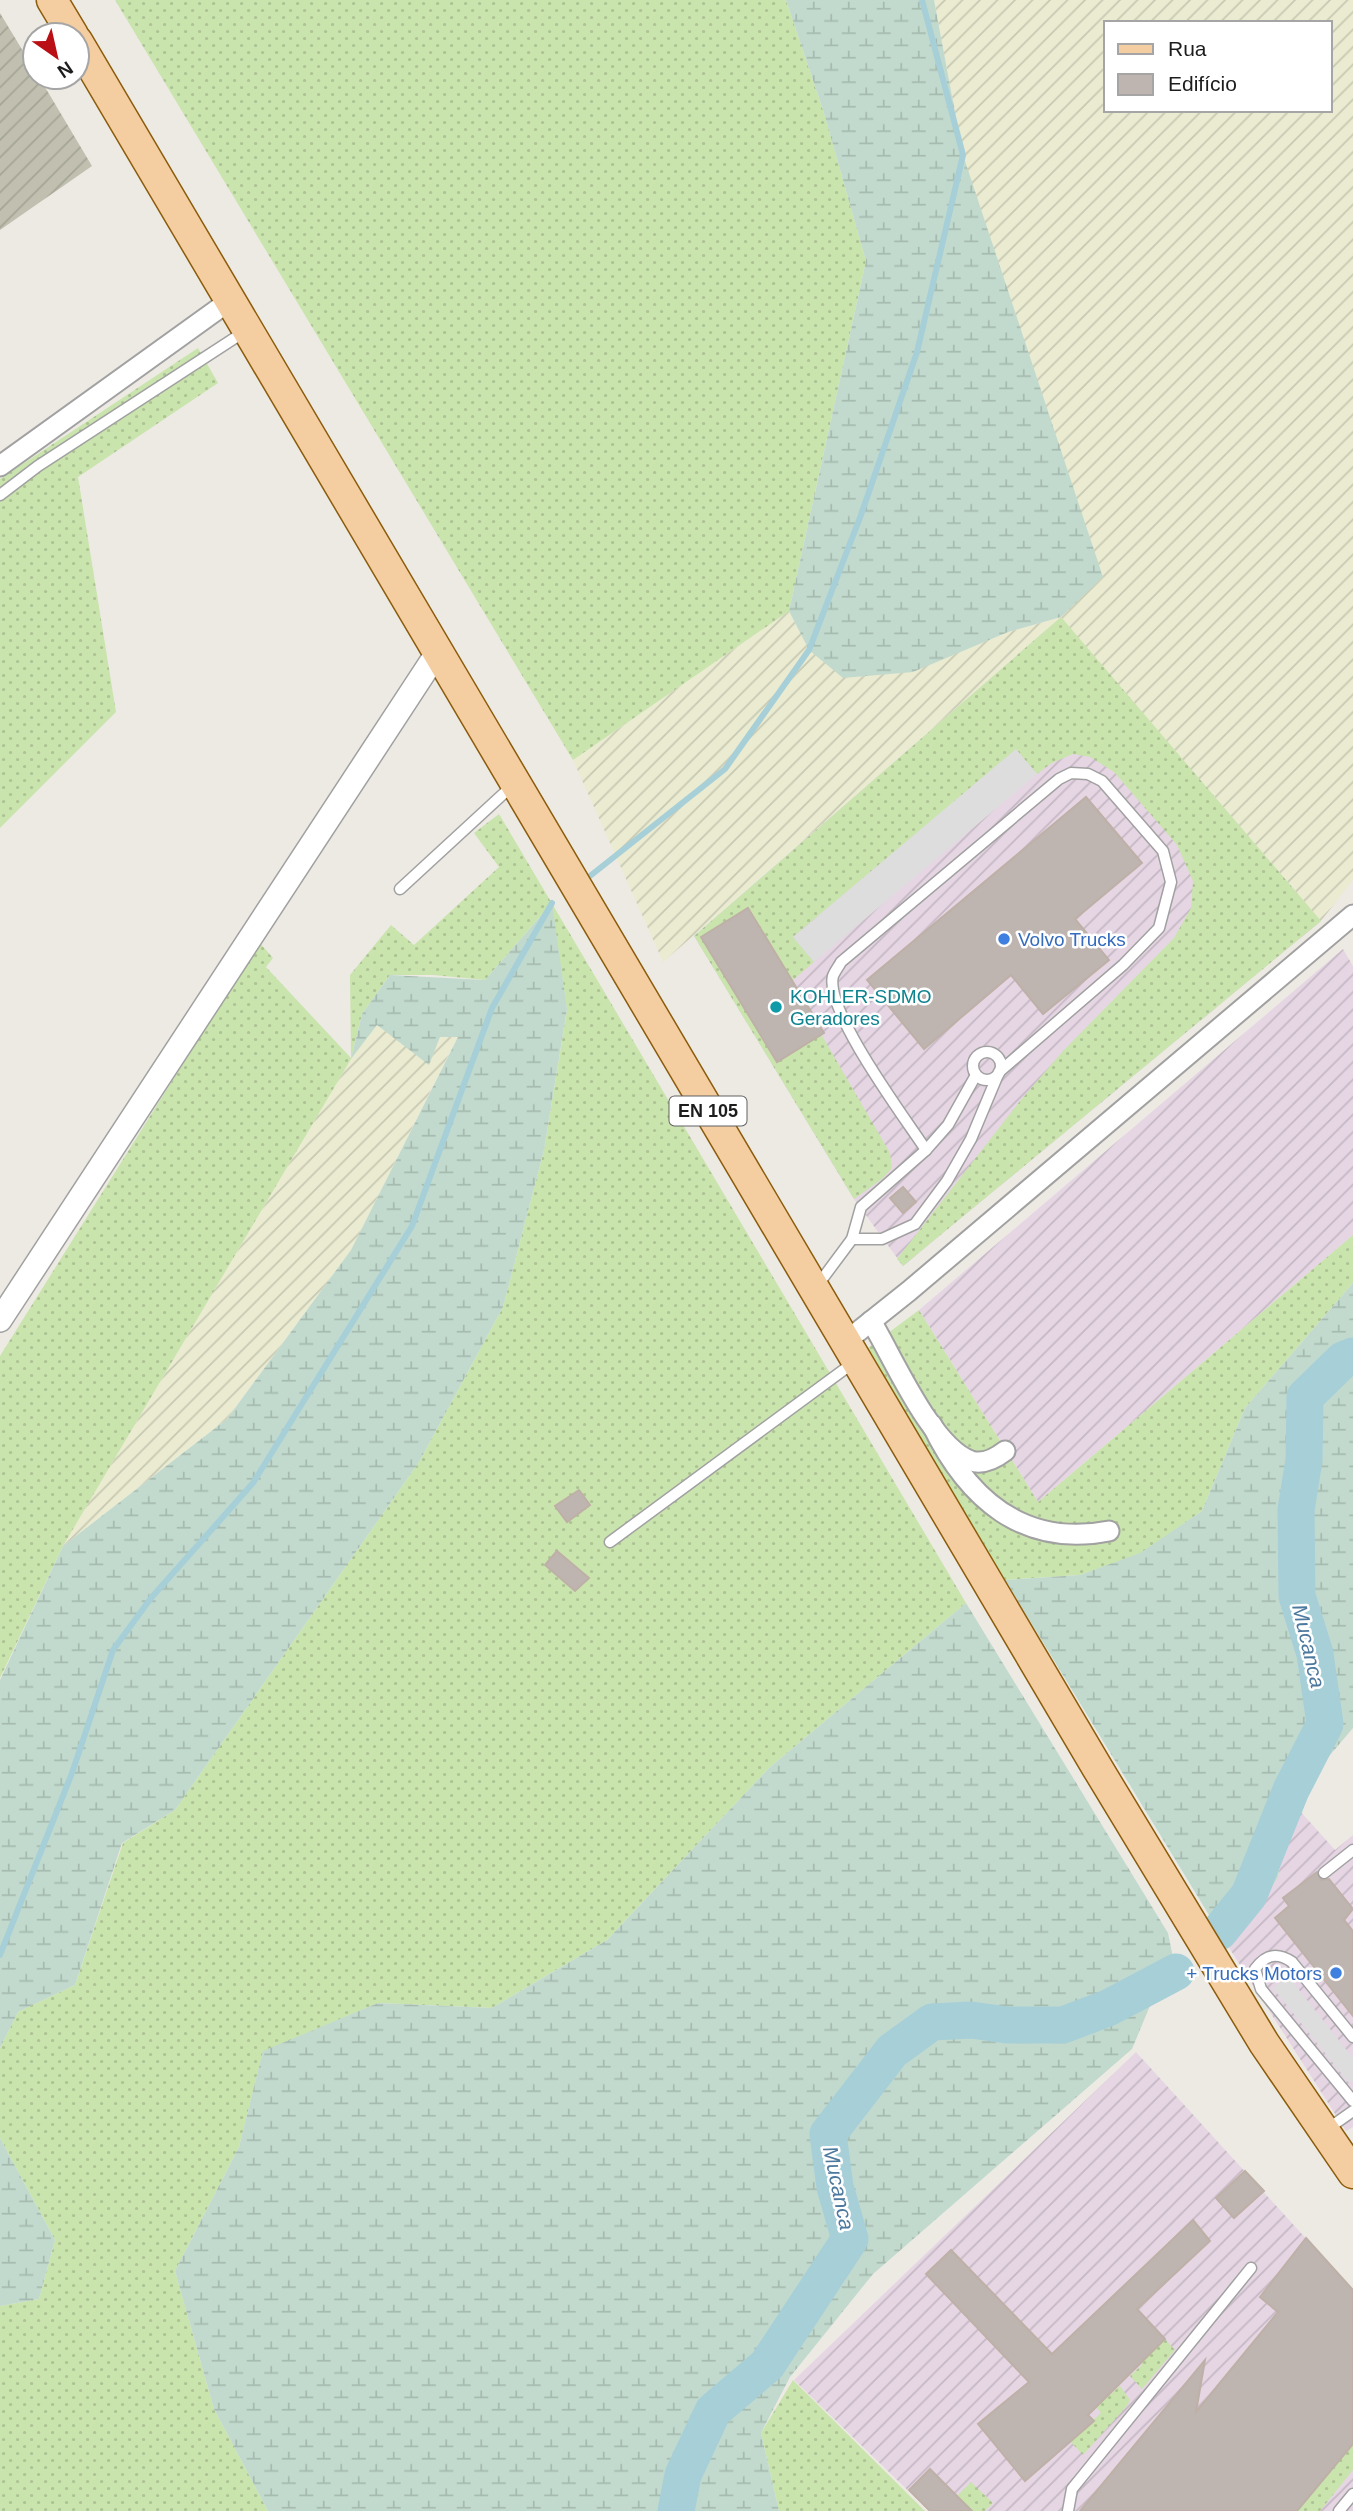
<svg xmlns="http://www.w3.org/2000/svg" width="1353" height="2511" viewBox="0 0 1353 2511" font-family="Helvetica,sans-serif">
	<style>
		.industrial { fill: url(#industrial-furrows) }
		.construction { fill: url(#construction-furrows) }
		.farmland { fill: url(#farmland-furrows); fill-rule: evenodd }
		.grass { fill: url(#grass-dots) }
		.wetland { fill: url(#wetland-marsh) }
		.parking { fill: #ddd }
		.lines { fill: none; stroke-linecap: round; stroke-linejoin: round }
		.stream { stroke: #a7cfd8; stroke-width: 6 }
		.river { stroke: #a7cfd8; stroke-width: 37 }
		.building { fill: #beb5b0; stroke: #beb0a7; stroke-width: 2 }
		.service-casing { stroke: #a1a1a1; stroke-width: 13 }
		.minor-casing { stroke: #a1a1a1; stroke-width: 23 }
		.tertiary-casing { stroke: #a1a1a1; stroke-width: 26 }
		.primary-casing { stroke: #8b5c0b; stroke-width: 33 }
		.service { stroke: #fff; stroke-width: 10 }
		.minor { stroke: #fff; stroke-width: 19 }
		.tertiary { stroke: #fff; stroke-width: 23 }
		.primary { stroke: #f4cda1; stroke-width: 30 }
		.shop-dot { fill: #3f7fe0; stroke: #fff; stroke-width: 2.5 }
		.culture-dot { fill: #0f9aa8; stroke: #fff; stroke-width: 2.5 }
		.labels { text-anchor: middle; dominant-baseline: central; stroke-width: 5; stroke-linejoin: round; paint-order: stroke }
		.shield { fill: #fff; stroke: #616161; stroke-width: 2 }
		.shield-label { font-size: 18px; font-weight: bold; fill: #1d1d1d }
		.shop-label { font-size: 19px; fill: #366cbe; stroke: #fff; text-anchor: start }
		.culture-label { font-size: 19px; fill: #0d838f; stroke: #fff; text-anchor: start }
		.water-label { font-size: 21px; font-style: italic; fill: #4e799e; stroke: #fff }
	</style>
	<defs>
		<pattern id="industrial-furrows" width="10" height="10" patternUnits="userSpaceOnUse" patternTransform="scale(1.75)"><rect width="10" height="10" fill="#e6d6e4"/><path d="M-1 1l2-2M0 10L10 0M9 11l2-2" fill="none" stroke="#c5b7c3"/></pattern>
		<pattern id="construction-furrows" width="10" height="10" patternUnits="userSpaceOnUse" patternTransform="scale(1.75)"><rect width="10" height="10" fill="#c1c0b0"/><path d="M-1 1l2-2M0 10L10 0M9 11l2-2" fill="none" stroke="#a5a597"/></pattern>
		<pattern id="farmland-furrows" width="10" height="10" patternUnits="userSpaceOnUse" patternTransform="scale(1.75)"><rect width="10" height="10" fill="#eaebd0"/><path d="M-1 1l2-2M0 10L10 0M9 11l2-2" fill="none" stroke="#c8c9b2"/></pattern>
		<pattern id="grass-dots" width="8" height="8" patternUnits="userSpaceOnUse" patternTransform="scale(1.75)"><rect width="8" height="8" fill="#cae4ad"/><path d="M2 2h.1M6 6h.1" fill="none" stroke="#adc394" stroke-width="1.8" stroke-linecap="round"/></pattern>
		<pattern id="wetland-marsh" width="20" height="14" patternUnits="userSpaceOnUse" patternTransform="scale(1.75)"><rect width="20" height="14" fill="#c2dace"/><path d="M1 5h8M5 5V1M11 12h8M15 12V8" fill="none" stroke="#a6bbb0"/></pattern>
	</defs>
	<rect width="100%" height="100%" fill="#edeae4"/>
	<!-- industrial -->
	<g class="industrial">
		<polygon points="1061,617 1321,921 903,1266 854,1199 694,936"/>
		<polygon points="1343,949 1353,966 1353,1235 1038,1502 919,1310"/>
		<polygon points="1291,1801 1335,1850 1353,1835 1353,2127 1346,2131 1226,1943 1255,1915 1278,1877"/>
		<polygon points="1136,2052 1353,2290 1353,2511 929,2511 794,2380"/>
	</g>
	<!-- construction -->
	<polygon class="construction" points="0,13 35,71 35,77 39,77 92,166 0,230"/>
	<!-- farmland -->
	<g class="farmland">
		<path d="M934,0h419v880l-32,41 -260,-304 -398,345 -90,-202 216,-149 20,39 199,-18 53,-15 -98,-462zM1106,23h224v87h-224z"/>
		<polygon points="377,1024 429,1064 440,1037 458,1036 351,1250 227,1419 63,1546 351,1059"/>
	</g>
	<!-- grass -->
	<g class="grass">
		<polygon points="115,0 786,0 824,113 866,261 789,611 573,760"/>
		<polygon points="198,348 218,383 78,477 116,712 0,828 0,479"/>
		<polygon points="1061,617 1321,921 903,1266 897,1259 1020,1101 1063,1051 1174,938 1191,908 1193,881 1177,845 1114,772 1090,757 1073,754 1052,763 1037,774 1016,750 793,937 814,962 792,981 748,908 890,1153 892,1168 882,1179 854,1199 694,936"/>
		<polygon points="499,814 966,1603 769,1768 607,1940 492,2008 378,2003 263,2052 239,2147 175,2271 214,2409 268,2511 0,2511 0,2306 39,2299 55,2240 0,2138 0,2048 18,2012 75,1985 123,1843 175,1810 419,1462 503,1307 544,1150 567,1010 551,904 485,980 433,975 390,975 362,1014 351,1059 63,1546 0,1678 0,1356 259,942 273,958 266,967 351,1058 350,975 391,925 414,945 499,867 474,833"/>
		<polygon points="1353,1235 1353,1283 1245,1408 1202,1511 1140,1554 1080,1575 1005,1580 868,1348 919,1310 1038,1502"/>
		<polygon points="1165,2339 1175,2350 1142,2389 1130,2376 1142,2365 1140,2363"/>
		<polygon points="793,2380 925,2511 779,2511 761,2433"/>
		<polygon points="1120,2386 1130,2400 1127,2406 1083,2455 1070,2441 1101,2413 1096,2407"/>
		<polygon points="1353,2444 1353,2470 1320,2511 1297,2511"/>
		<polygon points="971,2482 993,2503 985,2511 965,2511 968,2508 957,2496"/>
	</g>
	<!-- wetland -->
	<g class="wetland">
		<polygon points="786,0 934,0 963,155 1103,577 1061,617 1008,632 913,672 843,678 809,650 789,611 866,261 824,113"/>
		<polygon points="552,903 567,1009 544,1150 503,1307 419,1462 175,1810 122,1843 75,1985 18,2012 0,2048 0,1680 63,1546 227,1419 351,1250 458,1037 440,1037 429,1065 377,1025 351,1059 362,1014 390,975 485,980"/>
		<polygon points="1353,1283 1353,1728 1291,1801 1278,1877 1255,1915 1226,1943 1005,1580 1080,1575 1140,1553 1202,1511 1245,1408"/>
		<polygon points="966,1603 1168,1933 1176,1972 1152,2001 1132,2049 873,2274 790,2377 761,2433 779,2511 268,2511 214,2409 175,2271 239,2147 263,2051 378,2003 492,2008 607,1940 769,1768"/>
		<polygon points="0,2138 55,2240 39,2299 0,2306"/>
	</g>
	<!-- parking -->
	<g class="parking">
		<polygon points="1016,749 1037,774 814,962 793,937"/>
		<polygon points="1288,1976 1353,2058 1353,2080 1349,2083 1273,1988"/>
	</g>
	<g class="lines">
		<!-- stream -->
		<g class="stream">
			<polyline points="590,876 725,769 809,650 861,515 917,352 963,155 922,0"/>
			<polyline points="0,1955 72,1773 113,1650 151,1598 253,1483 412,1226 492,1008 552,903"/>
		</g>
		<!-- river -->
		<g class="river">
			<polyline points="1219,1932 1249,1895 1291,1790 1325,1724 1315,1654 1297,1596 1296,1510 1304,1460 1305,1397 1343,1360 1353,1356"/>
			<polyline points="676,2511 683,2475 713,2411 767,2365 850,2239 835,2187 828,2134 892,2051 932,2022 971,2020 1007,2025 1063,2025 1108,2008 1176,1972"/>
		</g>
	</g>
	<!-- building -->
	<g class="building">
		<polygon points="1086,797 1142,863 1075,919 1109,960 1043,1014 1011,975 924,1049 867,980"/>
		<polygon points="748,908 824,1033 777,1062 701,937"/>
		<polygon points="903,1187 916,1202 903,1213 890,1198"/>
		<polygon points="579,1490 590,1505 567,1522 555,1506"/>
		<polygon points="557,1551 589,1578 575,1591 545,1565"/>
		<polygon points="1317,1872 1321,1880 1329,1879 1353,1909 1344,1920 1353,1931 1353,2016 1275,1918 1289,1906 1283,1898"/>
		<polygon points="1245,2171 1264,2191 1234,2218 1216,2198"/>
		<polygon points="1193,2220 1210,2241 1137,2309 1165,2339 1088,2415 1094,2421 1025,2481 978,2424 1029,2382 926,2274 951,2250 1052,2354"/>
		<polygon points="1306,2238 1353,2290 1353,2444 1297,2511 1080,2511 1205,2360 1196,2412 1278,2312 1260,2297"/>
		<polygon points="930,2469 972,2511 930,2511 909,2490"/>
	</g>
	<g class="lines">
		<!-- service casing -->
		<g class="service-casing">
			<g id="service">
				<polyline points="0,495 38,466 244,332"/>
				<polyline points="400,889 513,785"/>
				<circle cx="987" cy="1066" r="14"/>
				<path d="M852,1239h30l33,-15 32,-43 24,-42 28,-67 124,-107 36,-37 12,-46 -8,-31 -61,-70 -14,-7 -17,-1 -12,6 -218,183c-2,4 -6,9 -8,14 -9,34 72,142 93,174"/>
				<polyline points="817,1286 852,1239 861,1207 926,1150 948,1125 976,1075"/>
				<polyline points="610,1542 853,1363"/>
				<polyline points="1324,1873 1353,1850"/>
				<path d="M1353,2037l-61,-75c-15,-10 -26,-8 -37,7l6,20 92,112"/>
				<polyline points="1326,2130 1353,2111"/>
				<polyline points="1068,2511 1072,2489 1251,2268"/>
				<polyline points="1339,2511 1353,2494"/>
			</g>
		</g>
		<!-- minor casing -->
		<g class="minor-casing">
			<g id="minor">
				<polyline points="0,466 232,299"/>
				<path d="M871,1321c22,36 60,126 100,140 13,4 25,-3 34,-10"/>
				<polyline points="845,1342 909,1291 1353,915"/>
				<path d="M932,1425c35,73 91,123 177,106"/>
			</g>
		</g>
		<!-- tertiary casing -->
		<g class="tertiary-casing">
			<polyline id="tertiary" points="0,1320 437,653"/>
		</g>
		<!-- primary casing -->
		<g class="primary-casing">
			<g id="primary">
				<polyline points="52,0 73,35"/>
				<polyline points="77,41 1098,1769 1264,2043 1353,2173"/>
			</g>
		</g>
		<!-- service -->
		<use href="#service" class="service"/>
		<!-- minor -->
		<use href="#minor" class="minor"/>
		<!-- tertiary -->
		<use href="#tertiary" class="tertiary"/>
		<!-- primary -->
		<use href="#primary" class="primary"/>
	</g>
	<!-- markers -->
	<g class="shop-dot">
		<circle cx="1004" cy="939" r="7"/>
		<circle cx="1336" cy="1973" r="7"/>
	</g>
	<circle class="culture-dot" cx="776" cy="1007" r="7"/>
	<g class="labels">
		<!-- shield labels -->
		<rect class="shield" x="669.5" y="1096.5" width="77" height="29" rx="5"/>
		<g class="shield-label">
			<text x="708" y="1111">EN 105</text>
		</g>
		<!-- shop labels -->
		<g class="shop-label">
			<text x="1018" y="939">Volvo Trucks</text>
			<text x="1322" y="1973" text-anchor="end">+ Trucks Motors</text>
		</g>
		<!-- culture labels -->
		<g class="culture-label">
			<text x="790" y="996">KOHLER-SDMO<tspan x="790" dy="22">Geradores</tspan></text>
		</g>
		<!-- water labels -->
		<g class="water-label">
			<text transform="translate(1309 1646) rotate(77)">Mucanca</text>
			<text transform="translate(839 2188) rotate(78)">Mucanca</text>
		</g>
	</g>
	<!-- legend -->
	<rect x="1104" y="21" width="228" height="91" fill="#ffffff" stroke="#a5a5a5" stroke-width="2"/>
	<rect x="1118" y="44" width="35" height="10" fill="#f4cda1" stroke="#a5a5a5" stroke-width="2"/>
	<text x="1168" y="56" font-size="21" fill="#1d1d1d">Rua</text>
	<rect x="1118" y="74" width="35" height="21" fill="#beb5b0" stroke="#a5a5a5" stroke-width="2"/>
	<text x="1168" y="91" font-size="21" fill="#1d1d1d">Edifício</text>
	<!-- north arrow -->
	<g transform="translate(56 56) rotate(146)"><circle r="33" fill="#ffffff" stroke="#a5a5a5" stroke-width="2"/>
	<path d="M0-5L12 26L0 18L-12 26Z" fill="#bb0f16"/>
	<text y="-10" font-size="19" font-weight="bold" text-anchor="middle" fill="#1d1d1d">N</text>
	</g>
</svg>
